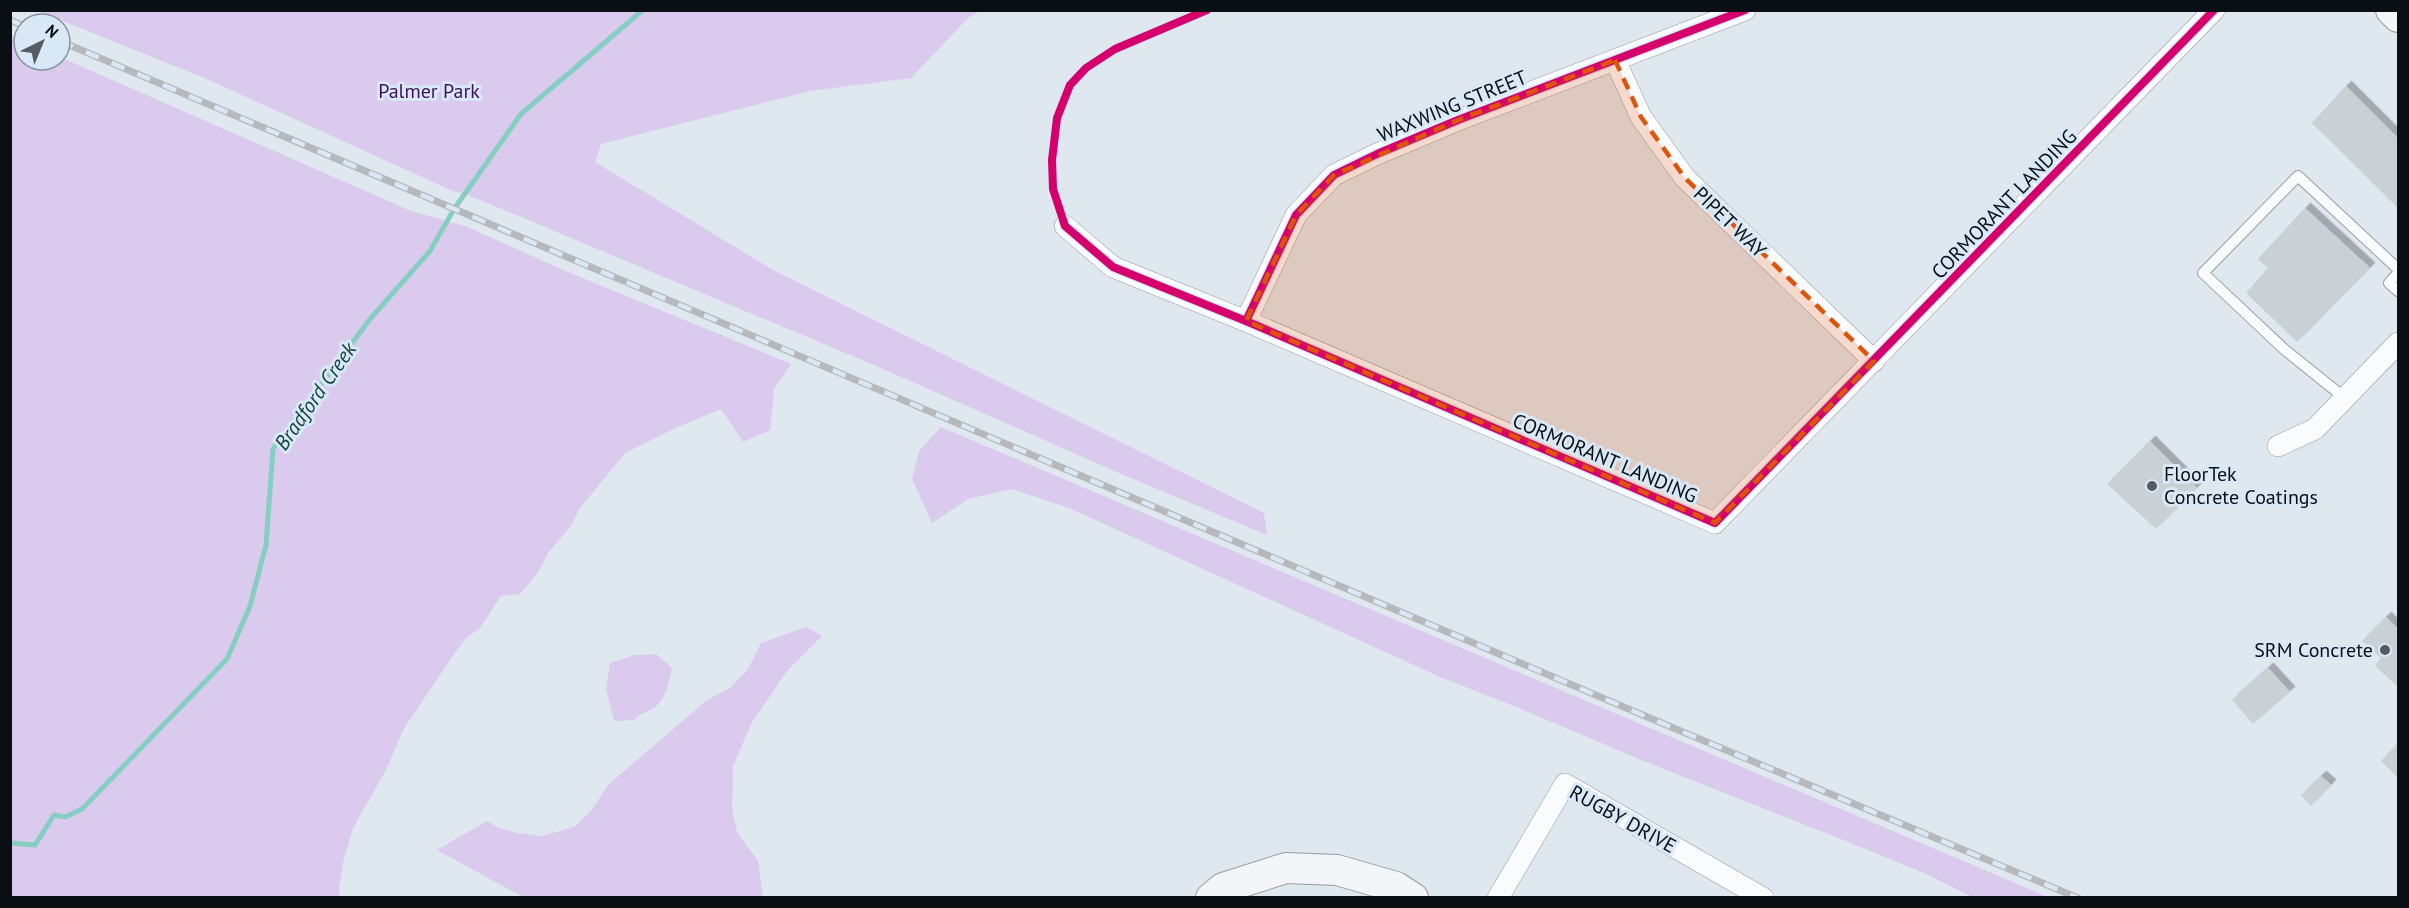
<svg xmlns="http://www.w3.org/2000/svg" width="2409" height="908" viewBox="0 0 2409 908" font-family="'PT Sans',sans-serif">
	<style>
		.green { fill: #dacaed }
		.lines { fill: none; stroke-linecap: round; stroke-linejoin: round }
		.stream { stroke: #87cec2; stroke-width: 5 }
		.building { fill: #c9d1d5; filter: url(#shadow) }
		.lane-casing { stroke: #969da3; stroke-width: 12 }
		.street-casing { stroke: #969da3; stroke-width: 22 }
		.secondary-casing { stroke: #969da3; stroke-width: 32 }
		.lane { stroke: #fafbfd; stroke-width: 10 }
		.street { stroke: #fafbfd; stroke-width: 21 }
		.secondary { stroke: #f3f5f8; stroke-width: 30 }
		.rail-casing { stroke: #b6b8b9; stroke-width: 7 }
		.rail { stroke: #d8e8f6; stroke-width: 4.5; stroke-dasharray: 14; stroke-linecap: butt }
		.cycleway-casing { stroke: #d8e8f6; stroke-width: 11 }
		.cycleway { stroke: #d6006c; stroke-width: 8 }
		.marked { fill: #dd550c; fill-opacity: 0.2; stroke: #dd550c; stroke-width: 4.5; stroke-dasharray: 12 8; stroke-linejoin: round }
		.poi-dot { fill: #555b60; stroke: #d8e8f6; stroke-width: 2 }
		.labels { text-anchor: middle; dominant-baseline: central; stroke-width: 6; stroke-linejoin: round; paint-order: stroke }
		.park-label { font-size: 20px; fill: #410d59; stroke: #d8e8f6 }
		.street-label { font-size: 20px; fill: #0a0f13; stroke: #d8e8f6 }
		.poi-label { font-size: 20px; fill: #0a0f13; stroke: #d8e8f6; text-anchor: start }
		.water-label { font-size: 21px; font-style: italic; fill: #17443b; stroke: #d8e8f6 }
	</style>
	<defs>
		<filter id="shadow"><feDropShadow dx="5.5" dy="-5.5" stdDeviation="0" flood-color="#0004"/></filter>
	</defs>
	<rect width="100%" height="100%" fill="#dfe7ef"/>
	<!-- green -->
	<g class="green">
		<polygon points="38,11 980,11 968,18 911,78 810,91 601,144 595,162 773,270 1264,513 1267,535 1119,473 874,365 478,199 446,188 209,80"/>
		<polygon points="11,36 24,42 24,60 60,60 60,57 411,211 465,226 568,272 791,364 774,389 770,430 743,442 721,409 680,426 625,453 580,508 570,527 548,553 539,571 520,594 501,596 480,628 466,638 452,657 403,730 386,770 353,828 343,863 339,888 340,897 11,897"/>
		<polygon points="941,427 2048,897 1972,897 1926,874 1851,843 1646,762 1519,708 1440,677 1069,508 1012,489 968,499 932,523 912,479 919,451"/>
		<polygon points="806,627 822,636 788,670 752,722 733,766 732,809 737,832 758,861 763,897 523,897 437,850 487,821 499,828 517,833 542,836 574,827 591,811 608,785 707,700 730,688 748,669 761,643"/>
		<path d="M656,654l16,14c-3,14 -6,31 -18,40 -8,5 -14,5 -20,12l-20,1 -8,-32 4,-26 25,-8z"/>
	</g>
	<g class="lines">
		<!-- stream -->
		<polyline class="stream" points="10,843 35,845 54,815 65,817 82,809 227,659 250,606 266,545 273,449 370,319 430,251 454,209 521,114 643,10"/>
	</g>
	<!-- building -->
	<g class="building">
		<polygon points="2346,86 2398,138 2398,208 2312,123"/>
		<polygon points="2305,208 2370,268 2297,342 2246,293 2268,268 2258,259"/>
		<polygon points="2150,441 2197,488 2156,529 2107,484"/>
		<polygon points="2386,617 2398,629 2398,687 2375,666 2381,658 2362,641"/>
		<polygon points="2268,668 2290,692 2253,724 2232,700"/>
		<polygon points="2398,743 2398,778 2381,761"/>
		<polygon points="2321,776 2331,785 2311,806 2301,795"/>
	</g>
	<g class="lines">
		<!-- lane casing -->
		<g class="lane-casing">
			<g id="lane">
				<polyline points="2398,273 2389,283 2398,291"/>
				<polyline points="2346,399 2285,350 2203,273 2298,176 2398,269"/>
			</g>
		</g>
		<!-- street casing -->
		<g class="street-casing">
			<g id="street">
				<polyline points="1615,60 1641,117 1685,178 1874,361"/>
				<polyline points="1065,226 1113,267 1246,321 1715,523 2214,10"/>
				<polyline points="1246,321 1296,215 1334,175 1377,154 1458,120 1745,10"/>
				<polyline points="2278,446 2315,429 2398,343"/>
				<polyline points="1498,898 1565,784 1763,898"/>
			</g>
		</g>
		<!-- secondary casing -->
		<g class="secondary-casing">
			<g id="secondary">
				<polyline points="2391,10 2398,17"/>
				<polyline points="1211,898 1223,888 1286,868 1337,870 1396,887 1413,898"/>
			</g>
		</g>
		<!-- lane -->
		<use href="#lane" class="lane"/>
		<!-- street -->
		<use href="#street" class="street"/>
		<!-- secondary -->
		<use href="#secondary" class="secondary"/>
		<!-- rail casing -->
		<g class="rail-casing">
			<g id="rail">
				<polyline points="10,20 24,26"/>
				<polyline points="60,41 1645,716 2078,898"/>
			</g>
		</g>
		<!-- rail -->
		<use href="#rail" class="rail"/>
		<!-- cycleway casing -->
		<g class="cycleway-casing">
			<g id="cycleway">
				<polyline points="1207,10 1115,49 1086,68 1070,85 1057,118 1052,160 1053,189 1065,226 1113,267 1246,321 1715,523 2214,10"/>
				<polyline points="1246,321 1296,215 1334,175 1377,154 1458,120 1745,10"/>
			</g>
		</g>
		<!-- cycleway -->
		<use href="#cycleway" class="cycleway"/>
	</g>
	<!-- marked area -->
	<path class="marked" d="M1615,60l26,57 44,61 189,183 -159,162 -469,-202 50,-106 38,-40 124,-55z"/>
	<!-- markers -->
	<g class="poi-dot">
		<circle cx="2152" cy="486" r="6"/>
		<circle cx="2385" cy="650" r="6"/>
	</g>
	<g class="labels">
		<!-- park labels -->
		<g class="park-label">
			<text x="429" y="91">Palmer Park</text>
		</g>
		<!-- street labels -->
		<g class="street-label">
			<text transform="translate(1452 106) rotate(-22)">WAXWING STREET</text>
			<text transform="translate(2004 204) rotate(-46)">CORMORANT LANDING</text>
			<text transform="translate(1730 222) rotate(44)">PIPET WAY</text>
			<text transform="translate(1605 458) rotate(23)">CORMORANT LANDING</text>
			<text transform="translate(1623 819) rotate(29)">RUGBY DRIVE</text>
		</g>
		<!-- poi labels -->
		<g class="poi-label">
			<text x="2164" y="474">FloorTek<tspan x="2164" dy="23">Concrete Coatings</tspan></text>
			<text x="2373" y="650" text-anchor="end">SRM Concrete</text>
		</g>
		<!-- water labels -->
		<g class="water-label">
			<text transform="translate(315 396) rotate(-55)">Bradford Creek</text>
		</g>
	</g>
	<!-- border -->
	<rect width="2409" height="908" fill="none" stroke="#0a0f13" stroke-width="24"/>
	<!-- north arrow -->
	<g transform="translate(42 42) rotate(43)"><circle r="28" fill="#d8e8f6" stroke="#86919b" stroke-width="1.5"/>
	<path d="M0-4.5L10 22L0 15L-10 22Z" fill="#555b60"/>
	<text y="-9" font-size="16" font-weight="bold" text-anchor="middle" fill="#0a0f13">N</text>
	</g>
</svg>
